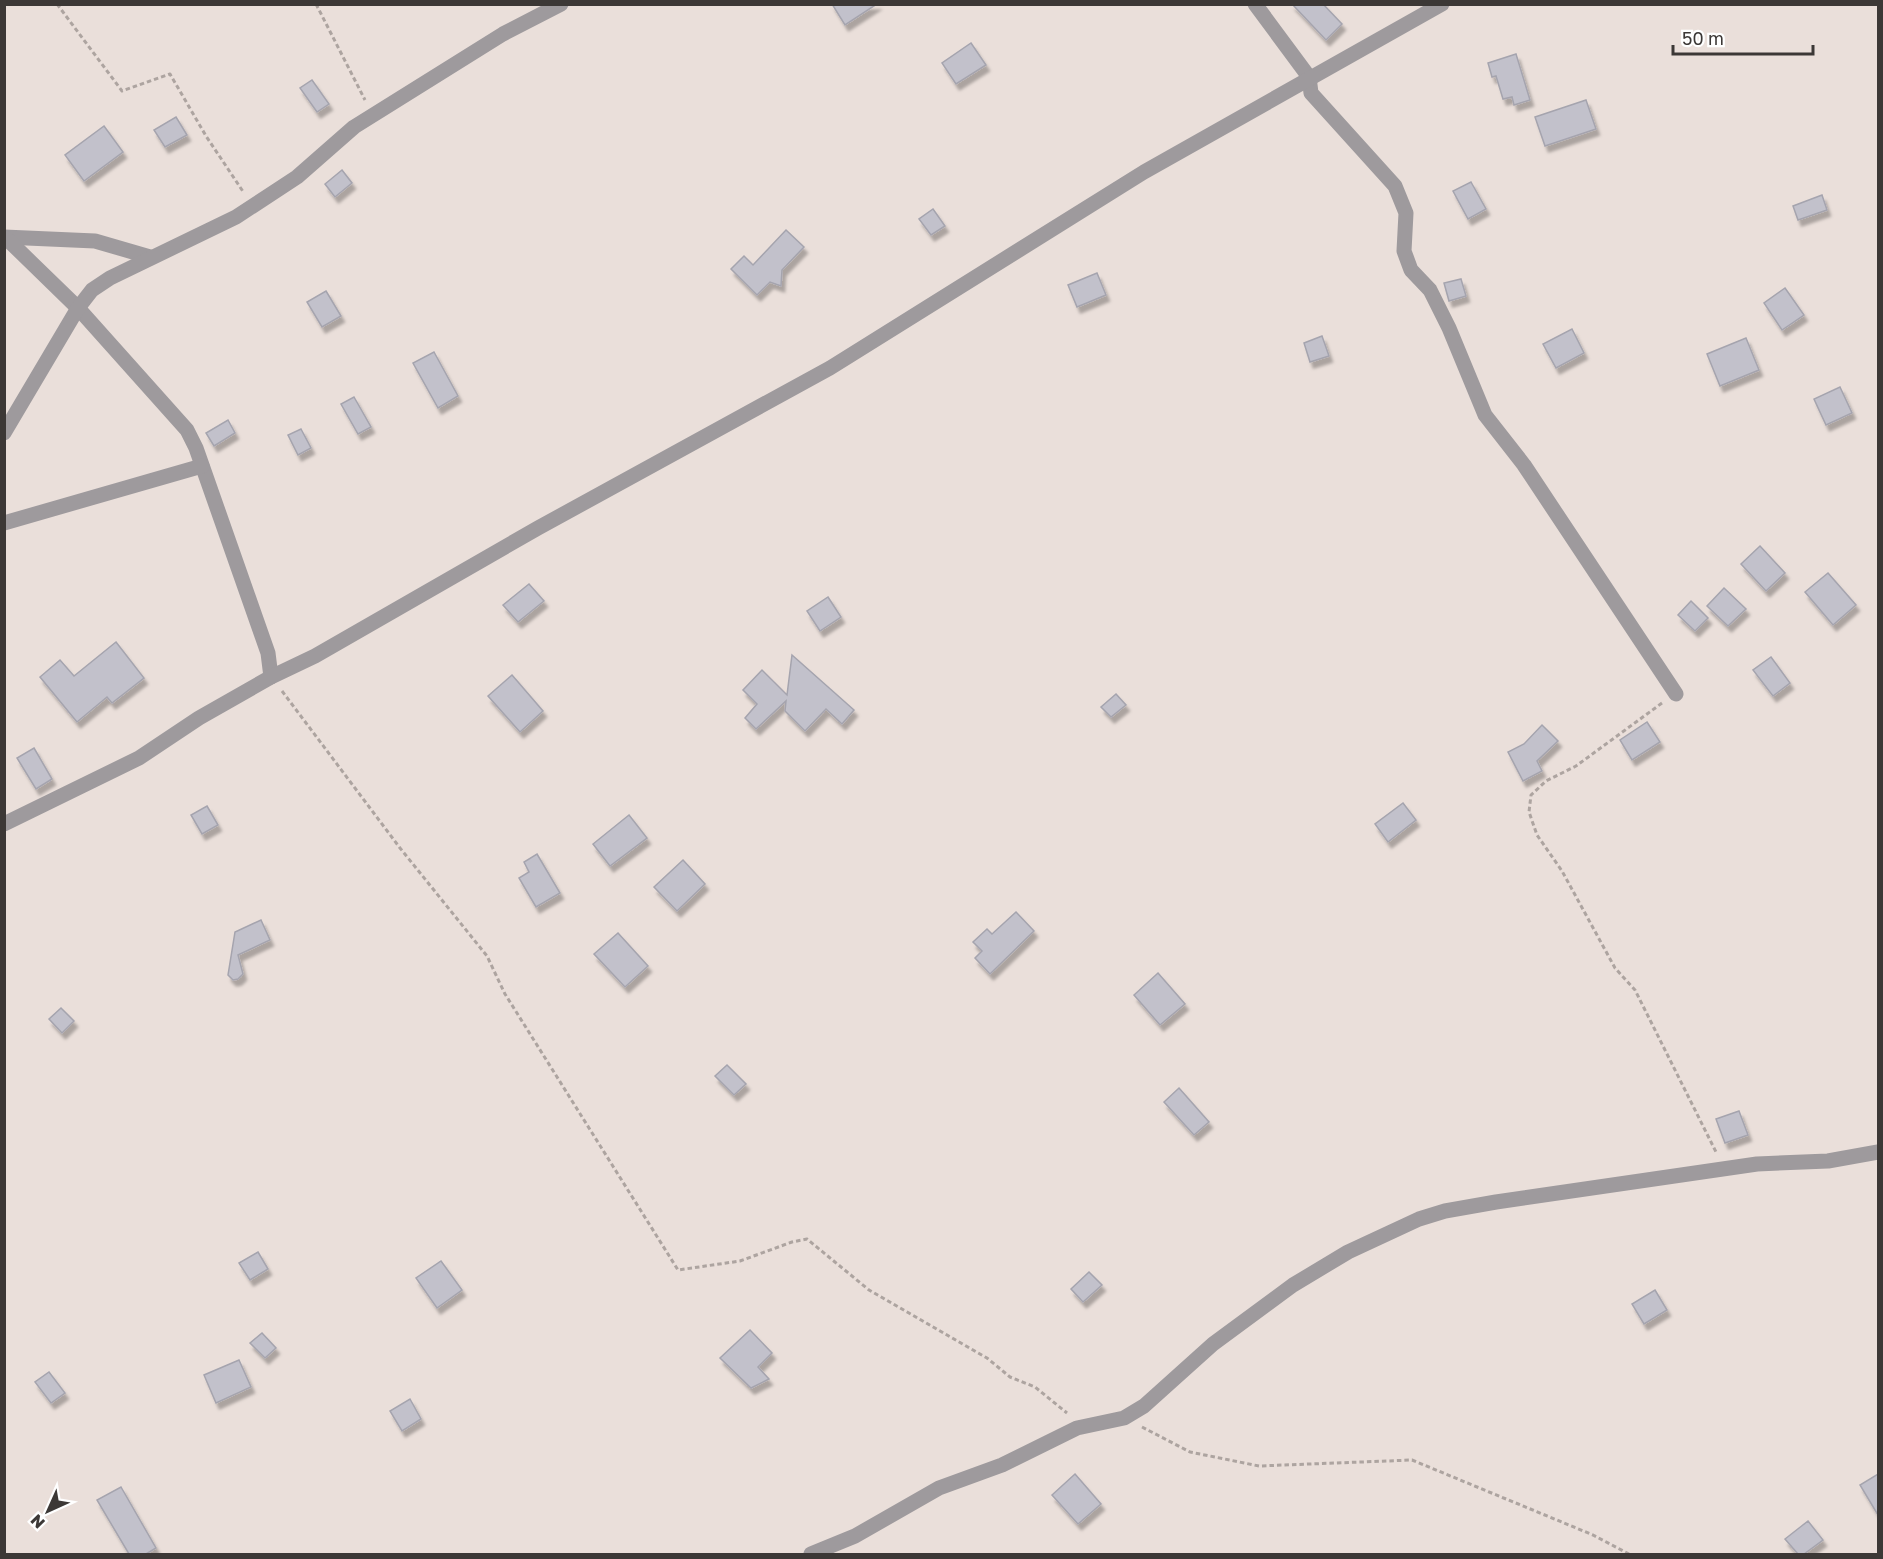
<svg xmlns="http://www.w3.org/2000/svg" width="1883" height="1559" viewBox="0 0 1883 1559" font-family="'Golos Text',sans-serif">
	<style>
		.building { fill: #c2c1cb; stroke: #a5a4ae; stroke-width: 1.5; filter: url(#shadow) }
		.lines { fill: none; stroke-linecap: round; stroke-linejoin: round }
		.path { stroke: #ada4a0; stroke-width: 3; stroke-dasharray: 4.5 3; stroke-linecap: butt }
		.minor { stroke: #9e9a9d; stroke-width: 15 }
	</style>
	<defs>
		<filter id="shadow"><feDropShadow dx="3.5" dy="6" stdDeviation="1.5" flood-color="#0004"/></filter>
	</defs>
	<rect width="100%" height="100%" fill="#eadfda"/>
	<!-- building -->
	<g class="building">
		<polygon points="832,4 877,4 845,25"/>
		<polygon points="1292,4 1323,4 1342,24 1326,40"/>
		<polygon points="971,43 986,65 956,84 942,63"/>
		<polygon points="1516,54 1530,100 1514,105 1512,97 1503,99 1496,76 1492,77 1488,63"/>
		<polygon points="312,80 329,104 317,112 300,88"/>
		<polygon points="1586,100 1596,129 1545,146 1535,117"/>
		<polygon points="176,117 187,135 165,147 154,130"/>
		<polygon points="104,126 123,152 84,181 65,155"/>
		<polygon points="342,170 352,183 335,197 325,184"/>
		<polygon points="1471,182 1486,209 1468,219 1453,191"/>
		<polygon points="1822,195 1827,210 1798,220 1793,206"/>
		<polygon points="933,209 945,226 931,235 919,219"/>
		<polygon points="786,230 804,247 782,270 781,286 770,282 757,295 731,269 744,256 753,265"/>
		<polygon points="1097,273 1106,295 1077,307 1068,285"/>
		<polygon points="1461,279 1466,296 1449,301 1444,283"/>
		<polygon points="1785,288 1804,315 1782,330 1764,303"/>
		<polygon points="326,291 341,316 322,327 307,302"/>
		<polygon points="1572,329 1584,353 1556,368 1543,344"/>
		<polygon points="1322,336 1329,356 1310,362 1304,343"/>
		<polygon points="1746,338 1759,370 1720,386 1707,354"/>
		<polygon points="434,352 458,396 438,408 413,363"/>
		<polygon points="1840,387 1852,413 1826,425 1814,399"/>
		<polygon points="354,397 371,427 358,434 341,404"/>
		<polygon points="228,420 235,433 214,446 206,433"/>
		<polygon points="301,429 311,448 298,455 288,435"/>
		<polygon points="1760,546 1785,573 1766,591 1741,564"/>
		<polygon points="1828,573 1856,605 1833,625 1805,592"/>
		<polygon points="529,584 544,601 518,622 503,605"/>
		<polygon points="1724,588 1746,609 1728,626 1707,606"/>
		<polygon points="828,597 841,617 820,631 807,611"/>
		<polygon points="1691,601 1708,618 1695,631 1678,615"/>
		<polygon points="116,642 144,678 112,703 107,697 77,722 40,677 60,660 74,676"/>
		<polygon points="792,655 854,710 842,724 826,709 805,731 785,711 786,701 756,729 745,718 757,704 743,690 762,670 787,695"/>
		<polygon points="1771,657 1790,683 1773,696 1753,670"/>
		<polygon points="512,675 543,711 520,732 488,696"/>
		<polygon points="1116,694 1126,705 1111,717 1101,707"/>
		<polygon points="1647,722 1660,742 1632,760 1620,740"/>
		<polygon points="1542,725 1558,741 1537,761 1542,771 1523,781 1508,752 1524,744"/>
		<polygon points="34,748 52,779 36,789 17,758"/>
		<polygon points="1403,803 1416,820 1388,842 1375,824"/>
		<polygon points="207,806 218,825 202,834 191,815"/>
		<polygon points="629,815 647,838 610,866 593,844"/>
		<polygon points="537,854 560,893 536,907 519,878 529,872 524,862"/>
		<polygon points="683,860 705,884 677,911 654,887"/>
		<polygon points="1016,912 1034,931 990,974 975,958 982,951 973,942 987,929 992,934"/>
		<polygon points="261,920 270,940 238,955 243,974 238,979 233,980 228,975 235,932"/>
		<polygon points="618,933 648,966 625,987 594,954"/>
		<polygon points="1158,973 1185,1004 1160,1025 1134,995"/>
		<polygon points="61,1008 74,1021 62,1033 49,1019"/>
		<polygon points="727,1065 746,1084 734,1095 715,1076"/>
		<polygon points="1179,1088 1209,1122 1194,1135 1164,1102"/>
		<polygon points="1739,1111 1748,1135 1725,1143 1716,1119"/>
		<polygon points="258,1252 268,1269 250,1280 239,1263"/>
		<polygon points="441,1261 462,1290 437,1308 416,1278"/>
		<polygon points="1089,1272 1102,1285 1083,1302 1071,1289"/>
		<polygon points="1655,1290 1667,1310 1644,1324 1632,1304"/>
		<polygon points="750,1330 772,1353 758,1367 769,1379 751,1388 720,1358"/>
		<polygon points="262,1333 276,1348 265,1358 250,1343"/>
		<polygon points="239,1360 251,1387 216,1403 204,1375"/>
		<polygon points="49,1372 65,1393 51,1403 35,1382"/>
		<polygon points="410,1399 421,1419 402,1431 390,1411"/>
		<polygon points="1075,1474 1101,1504 1078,1524 1052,1495"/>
		<polygon points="1878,1474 1878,1515 1860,1485"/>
		<polygon points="121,1487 156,1548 146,1554 129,1554 97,1500"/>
		<polygon points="1808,1521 1823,1540 1804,1554 1798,1554 1785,1539"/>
	</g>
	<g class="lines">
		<!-- path -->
		<g class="path">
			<polyline points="57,4 122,91 170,74 206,136 244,193"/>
			<polyline points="316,4 365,100"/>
			<polyline points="282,691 400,848 487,956 505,994 678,1270 740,1261 792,1242 807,1239 869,1290 987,1358 1010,1377 1035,1387 1067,1413"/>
			<polyline points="1662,703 1576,766 1546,781 1531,795 1529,812 1537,835 1562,871 1615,968 1635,990 1717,1154"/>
			<polyline points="1142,1427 1190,1452 1259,1466 1412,1460 1593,1535 1629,1554"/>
		</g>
		<!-- minor -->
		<g class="minor">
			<polyline points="1255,4 1309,77 1311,93 1395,186 1406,213 1404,251 1411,270 1430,290 1449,328 1485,415 1524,465 1676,694"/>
			<polyline points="4,237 95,241 150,257"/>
			<polyline points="6,238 78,308 187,430 196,448 268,653 271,677"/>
			<polyline points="4,433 78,308 92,290 110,278 236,217 297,177 354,127 503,34 561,4"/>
			<polyline points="4,523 202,466"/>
			<polyline points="4,824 139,758 199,718 271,677 315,656 538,528 830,368 1144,172 1442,4"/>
			<polyline points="811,1554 855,1536 939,1488 1002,1465 1077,1428 1124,1418 1144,1406 1213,1344 1293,1285 1348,1252 1419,1219 1445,1211 1496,1202 1757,1164 1828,1161 1878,1152"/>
		</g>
	</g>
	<!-- border -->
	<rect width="1883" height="1559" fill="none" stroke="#3c3836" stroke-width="12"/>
	<!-- north arrow -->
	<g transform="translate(48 1511) rotate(225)" stroke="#ffffff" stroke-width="4.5" paint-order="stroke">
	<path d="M0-4.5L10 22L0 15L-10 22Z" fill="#3c3836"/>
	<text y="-9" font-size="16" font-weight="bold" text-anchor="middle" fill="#3c3836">N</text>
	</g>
	<!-- scale -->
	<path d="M1673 45v9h140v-9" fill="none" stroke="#3c3836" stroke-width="3"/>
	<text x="1682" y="45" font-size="18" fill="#3c3836" stroke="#ffffff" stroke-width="4.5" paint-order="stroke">50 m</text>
</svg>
